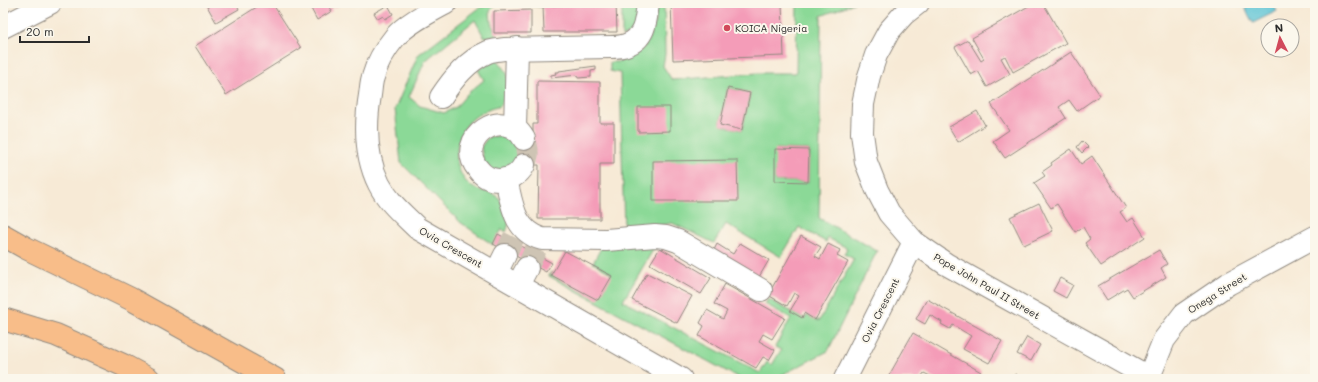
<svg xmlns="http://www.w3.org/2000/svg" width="1318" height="382" viewBox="0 0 1318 382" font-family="Mali,sans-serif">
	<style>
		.green { fill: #8bd997; stroke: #5b8261; fill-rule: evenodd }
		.water { fill: #58c2d4; stroke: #427680 }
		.building { fill: #f49cb8 }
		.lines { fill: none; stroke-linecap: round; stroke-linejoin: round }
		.minor-tunnel { stroke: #cec4b4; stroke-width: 22; stroke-dasharray: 22 11; stroke-linecap: butt }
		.minor-casing { stroke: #918a80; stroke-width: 24 }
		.major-casing { stroke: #918a80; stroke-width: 24 }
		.minor { stroke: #fff; stroke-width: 22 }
		.major { stroke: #f8bd89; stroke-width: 22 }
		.poi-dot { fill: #d1495b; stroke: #fbf7ec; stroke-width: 1.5 }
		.labels { text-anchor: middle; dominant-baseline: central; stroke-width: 4; stroke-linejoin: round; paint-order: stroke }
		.poi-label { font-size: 10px; fill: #2b2b2b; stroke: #fbf7ec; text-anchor: start }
		.street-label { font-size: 10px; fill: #2b2b2b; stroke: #fbf7ec }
	</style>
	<rect width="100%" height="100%" fill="#fbf7ec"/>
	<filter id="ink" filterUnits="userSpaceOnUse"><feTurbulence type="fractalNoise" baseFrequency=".025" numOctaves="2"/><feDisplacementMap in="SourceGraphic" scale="8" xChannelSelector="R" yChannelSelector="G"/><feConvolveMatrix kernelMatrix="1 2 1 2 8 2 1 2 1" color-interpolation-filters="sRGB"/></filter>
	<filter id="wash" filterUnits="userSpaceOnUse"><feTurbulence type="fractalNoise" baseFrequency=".012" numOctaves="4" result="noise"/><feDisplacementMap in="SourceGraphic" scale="16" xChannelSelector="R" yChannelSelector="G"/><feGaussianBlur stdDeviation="0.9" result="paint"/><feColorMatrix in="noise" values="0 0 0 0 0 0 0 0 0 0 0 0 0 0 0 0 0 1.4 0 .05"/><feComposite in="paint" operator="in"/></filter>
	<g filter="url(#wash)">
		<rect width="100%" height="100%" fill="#f7ead6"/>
		<!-- green -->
		<g class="green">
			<path d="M489,3h53l1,4 -47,-3 -6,7 1,12 6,13 -13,1 -9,-17 -50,41 -16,36 11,9 24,7 12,-6 12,-14 16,-13 -6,-10 18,-12c4,5 10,11 12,18 1,7 -2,27 -9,30 -3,2 -8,2 -11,4 -18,6 -30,23 -31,41 -2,14 6,33 19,38 8,3 17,3 23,9 3,3 4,10 6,14 4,10 5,9 1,20l-4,-3 -9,16 -33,-23 -59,-59 -6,-54 23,-54 60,-46z"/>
			<polygon points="622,3 642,3 634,31 622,37"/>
			<path d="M657,3h7l1,51 -2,12 9,14 86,-7h38l1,-70h57l-33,13 -2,202 58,33 -49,100 -54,28h-33l-192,-103 2,-4 47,25 13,-24 -18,-10 9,-17 55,-3 -34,58 137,72 7,-11 5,3 9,-15 -6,-3 16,-29 -26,-14 3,-5 37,20 2,-4 12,6 35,-62 -10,-5 3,-6 -19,-10 -2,4 -27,-15 -18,30 -55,-33 -12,19 -42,-20 -48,10 -4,-160 -10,-2v-9h10l19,-10 7,-7 9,-22zM728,88l22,5 -8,37 -22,-5zM776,149l33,1 -1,32 -33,-1z"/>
			<path d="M506,135c3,2 8,5 10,8 8,14 -7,29 -21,27 -4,0 -7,-4 -11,-6l-3,-17 7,-10z"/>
		</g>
		<!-- water -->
		<polygon class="water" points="1242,3 1272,3 1277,11 1253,23"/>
		<g id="blocks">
			<!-- building -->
			<g class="building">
				<polygon points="212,3 236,3 239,9 216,22 207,6"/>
				<polygon points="263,3 272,3 301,48 226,95 195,46"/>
				<polygon points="308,3 328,3 332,11 317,20"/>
				<polygon points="331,3 343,3 334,8"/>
				<polygon points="587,3 616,3 617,32 544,32 543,6 587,5"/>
				<polygon points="671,3 782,3 784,56 673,60"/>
				<polygon points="1034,3 1043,3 1066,43 1013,72 1005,56 1001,58 1010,74 987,87 978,71 971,75 955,47 968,40 981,61 984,59 972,38"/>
				<polygon points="388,5 393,14 385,19 383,16 378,19 374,13"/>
				<polygon points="531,10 531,33 494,33 494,11"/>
				<polygon points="1071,52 1100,95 1077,111 1069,100 1059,107 1066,118 1005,158 993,141 1009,130 991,104"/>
				<polygon points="596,66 596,70 591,71 591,77 578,78 577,75 551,78 551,75 556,74 555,72 559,72 559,71"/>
				<polygon points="537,81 600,82 600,123 614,123 614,164 600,164 600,219 538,219 539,165 533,165 533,124 537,124"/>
				<polygon points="728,88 750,93 742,130 720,125"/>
				<polygon points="638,107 670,107 670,131 638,132"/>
				<polygon points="977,111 985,125 958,142 949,127"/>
				<polygon points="1082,141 1088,147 1082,153 1077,147"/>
				<polygon points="775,149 809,150 808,182 775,181"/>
				<polygon points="1071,149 1081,164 1092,156 1126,208 1120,212 1127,222 1133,218 1145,237 1101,266 1085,243 1090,239 1083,227 1075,232 1057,204 1051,208 1034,183 1045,176 1042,172 1052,165 1051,163"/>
				<polygon points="737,160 738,201 653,201 653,161"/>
				<polygon points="1039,203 1053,231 1024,245 1010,217"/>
				<polygon points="498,234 552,263 546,272 493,244"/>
				<polygon points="801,236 821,247 815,256 820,259 828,244 840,250 837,256 848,262 815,320 804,313 802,318 790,311 799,296 794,293 787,306 768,295"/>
				<polygon points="740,243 769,260 759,277 714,250 717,244 733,254"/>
				<polygon points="660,248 711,278 701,294 650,264"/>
				<polygon points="1159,250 1167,264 1161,268 1166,277 1133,297 1127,288 1107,300 1098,286"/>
				<polygon points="565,251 612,276 598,300 551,275"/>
				<polygon points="647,273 692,296 677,323 632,300"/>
				<polygon points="1060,278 1073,285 1066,298 1053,291"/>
				<polygon points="725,284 785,318 772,339 763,334 759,341 775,350 769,360 763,357 756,368 699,336 704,326 700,323 707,310 723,319 727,311 714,304"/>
				<polygon points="927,299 1002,341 989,363 963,349 971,336 953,325 950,329 941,324 942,322 930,315 925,324 916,319"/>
				<polygon points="913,333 981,372 978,379 936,379 924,373 920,379 887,379"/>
				<polygon points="1027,337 1040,345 1031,361 1017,354"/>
				<polygon points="1015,374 1024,379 1012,379"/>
			</g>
		</g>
	</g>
	<g filter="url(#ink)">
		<use href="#blocks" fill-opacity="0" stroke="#918a80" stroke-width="1"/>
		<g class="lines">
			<!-- minor-tunnel -->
			<g class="minor-tunnel">
				<path d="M524,165c5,-8 5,-17 0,-26"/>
				<polyline points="505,255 514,237"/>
				<polyline points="527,268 536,249"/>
			</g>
			<!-- minor casing -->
			<g class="minor-casing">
				<g id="minor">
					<path d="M446,3c-16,9 -39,20 -51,34 -9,11 -18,26 -22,40 -2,5 -2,12 -3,18 -5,30 -5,61 9,89 9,18 24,30 38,44l264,151"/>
					<polyline points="918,3 904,14 889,31 876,55 869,76 863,104 862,133 866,162 877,190 889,213 914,242 946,264 1152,379"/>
					<polyline points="3,27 50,3"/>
					<path d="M441,97c12,-18 26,-36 47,-45 5,-2 11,-2 16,-3l106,-2c5,0 11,0 16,-2 19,-6 20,-25 22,-42"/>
					<polyline points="515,129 517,48"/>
					<path d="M524,165c-5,10 -15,15 -25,15 -9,0 -16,-4 -21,-11 -25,-30 26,-65 46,-30"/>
					<path d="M506,179c6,25 8,52 36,60l64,1 49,-4 11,1 12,4 83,49"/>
					<polyline points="496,273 505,255"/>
					<polyline points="518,285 527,268"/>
					<polyline points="1149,377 1164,340 1184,314 1228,284 1315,237"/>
					<polyline points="845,379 914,242"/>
				</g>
			</g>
			<!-- major casing -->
			<g class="major-casing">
				<g id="major">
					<polyline points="3,235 26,248 131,299 275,379"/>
					<polyline points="3,319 56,335 123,365 149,379"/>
				</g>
			</g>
			<!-- minor -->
			<use href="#minor" class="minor"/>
			<!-- major -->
			<use href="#major" class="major"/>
		</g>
	</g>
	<!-- markers -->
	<circle class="poi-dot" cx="727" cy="28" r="4"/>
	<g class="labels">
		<!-- poi labels -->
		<g class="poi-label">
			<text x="735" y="28">KOICA Nigeria</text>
		</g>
		<!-- street labels -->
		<g class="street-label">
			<text transform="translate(451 247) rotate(30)">Ovia Crescent</text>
			<text transform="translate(987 286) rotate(30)">Pope John Paul II Street</text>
			<text transform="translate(1217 293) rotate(-32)">Onega Street</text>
			<text transform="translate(880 310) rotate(-63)">Ovia Crescent</text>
		</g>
	</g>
	<!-- margin -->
	<rect width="1318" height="382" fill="none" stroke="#fbf7ec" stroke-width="16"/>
	<!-- north arrow -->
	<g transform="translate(1280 38) rotate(354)"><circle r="19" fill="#fbf7ec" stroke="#a8a59f"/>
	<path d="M0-3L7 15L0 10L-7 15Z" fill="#d1495b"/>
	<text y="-6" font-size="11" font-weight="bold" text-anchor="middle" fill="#2b2b2b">N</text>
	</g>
	<!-- scale -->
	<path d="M20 36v6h69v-6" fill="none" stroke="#2b2b2b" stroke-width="2"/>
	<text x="26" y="36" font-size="12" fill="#2b2b2b" stroke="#fbf7ec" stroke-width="3" paint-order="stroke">20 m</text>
</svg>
